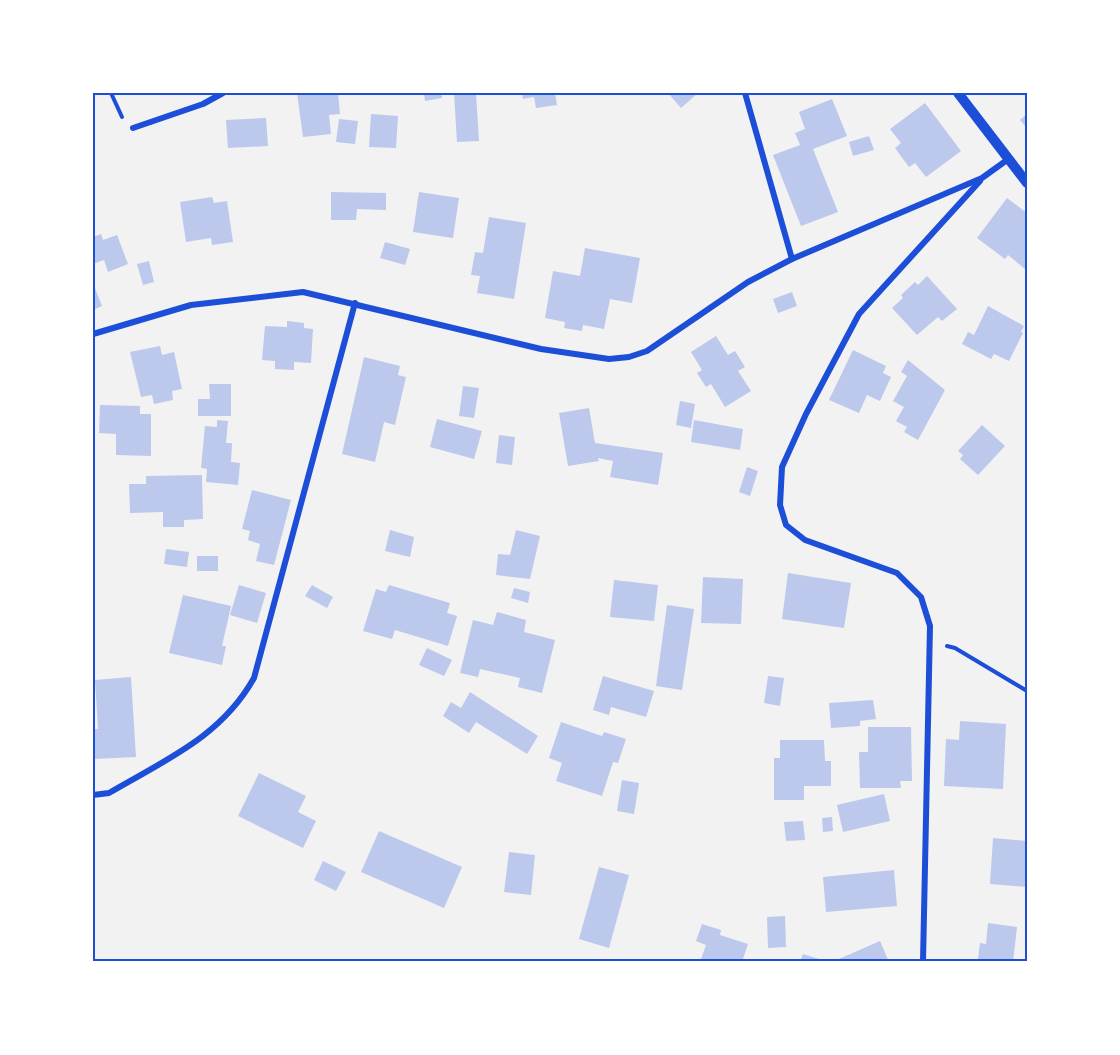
<svg xmlns="http://www.w3.org/2000/svg" width="1120" height="1055" viewBox="0 0 1120 1055" font-family="Arial,sans-serif">
	<style>
		.building { fill: #bdc9ec }
		.lines { fill: none; stroke-linecap: round; stroke-linejoin: round }
		.path { stroke: #1d4ed8; stroke-width: 4 }
		.minor { stroke: #1d4ed8; stroke-width: 6 }
		.tertiary { stroke: #1d4ed8; stroke-width: 10 }
		.neatline { fill: none; stroke: #1d4ed8; stroke-width: 2 }
	</style>
	<rect width="100%" height="100%" fill="#f2f2f2"/>
	<!-- building -->
	<g class="building">
		<polygon points="297,93 338,93 340,114 329,115 331,134 303,137"/>
		<polygon points="424,93 441,93 442,98 425,101"/>
		<polygon points="454,93 476,93 479,141 457,142"/>
		<polygon points="522,93 555,93 557,105 536,108 534,97 523,99"/>
		<polygon points="668,93 698,93 681,108"/>
		<polygon points="832,99 847,136 813,149 838,212 801,226 773,155 800,145 795,133 805,129 799,112"/>
		<polygon points="925,103 961,151 926,177 915,163 909,167 895,148 901,143 890,129"/>
		<polygon points="371,114 398,116 396,148 369,147"/>
		<polygon points="1027,114 1027,128 1020,120"/>
		<polygon points="266,118 268,146 228,148 226,120"/>
		<polygon points="339,119 358,121 355,144 336,142"/>
		<polygon points="869,136 874,150 853,156 849,142"/>
		<polygon points="331,192 386,193 386,210 357,209 356,220 331,220"/>
		<polygon points="419,192 459,198 453,238 413,232"/>
		<polygon points="212,197 214,203 227,201 233,242 212,245 211,238 186,242 180,202"/>
		<polygon points="1007,198 1027,213 1025,269 1008,255 1005,259 977,238"/>
		<polygon points="489,217 526,223 514,299 477,293 480,276 471,275 475,252 483,253"/>
		<polygon points="101,234 103,240 117,235 128,264 108,272 104,260 93,264 93,237"/>
		<polygon points="385,242 410,249 405,265 380,258"/>
		<polygon points="585,248 640,258 632,303 610,299 604,329 583,325 582,331 564,328 565,322 545,318 553,271 580,276"/>
		<polygon points="149,261 154,282 143,285 137,264"/>
		<polygon points="927,276 957,309 942,321 938,317 917,335 892,308 903,298 901,295 915,282 918,285"/>
		<polygon points="93,283 102,306 93,310"/>
		<polygon points="792,292 797,306 778,313 773,299"/>
		<polygon points="988,306 1024,326 1021,332 1023,333 1009,361 994,354 991,359 962,344 968,332 974,335"/>
		<polygon points="287,321 304,323 304,328 313,329 311,363 294,362 294,370 275,369 275,361 262,360 265,326 287,327"/>
		<polygon points="716,336 728,355 735,351 745,367 738,371 751,391 725,407 711,384 706,387 697,373 702,370 691,352"/>
		<polygon points="160,346 162,355 174,352 182,389 172,391 173,400 154,404 152,395 141,397 130,352"/>
		<polygon points="853,350 886,366 883,373 891,377 880,401 867,395 859,413 829,400"/>
		<polygon points="364,357 400,366 398,375 406,377 395,425 384,422 375,462 342,454"/>
		<polygon points="908,360 945,390 918,440 904,432 907,427 896,421 904,407 893,401 907,376 901,372"/>
		<polygon points="209,384 231,384 231,416 198,416 198,399 210,399"/>
		<polygon points="463,386 479,388 474,418 459,416"/>
		<polygon points="680,401 695,404 691,428 676,425"/>
		<polygon points="100,405 140,406 140,414 151,414 151,456 116,455 116,434 99,433"/>
		<polygon points="589,408 595,443 663,453 658,485 610,477 613,461 598,458 599,461 568,466 559,413"/>
		<polygon points="437,419 482,431 474,459 430,447"/>
		<polygon points="217,420 228,421 226,443 232,443 231,462 240,463 238,485 206,482 207,469 201,468 205,426 217,427"/>
		<polygon points="694,420 743,429 740,450 691,442"/>
		<polygon points="982,425 1005,446 978,475 960,459 963,455 958,451"/>
		<polygon points="499,435 515,437 512,465 496,463"/>
		<polygon points="747,467 758,471 750,496 739,492"/>
		<polygon points="202,475 203,519 184,520 184,527 163,527 163,512 130,513 129,484 146,484 146,476"/>
		<polygon points="252,490 291,500 274,565 256,561 260,544 248,540 250,531 242,529"/>
		<polygon points="390,530 414,537 410,557 385,551"/>
		<polygon points="516,530 540,536 530,579 496,575 498,554 510,555"/>
		<polygon points="166,549 189,552 187,567 164,564"/>
		<rect x="197" y="556" width="21" height="15"/>
		<polygon points="788,573 851,583 844,628 782,619"/>
		<polygon points="703,577 743,579 741,624 701,623"/>
		<polygon points="614,580 658,585 654,621 610,617"/>
		<polygon points="239,585 266,593 257,623 230,615"/>
		<polygon points="312,585 333,597 327,608 305,596"/>
		<polygon points="389,585 450,603 447,613 457,616 448,646 395,630 392,639 363,631 376,589 386,592"/>
		<polygon points="514,588 530,592 528,603 511,598"/>
		<polygon points="183,595 231,606 222,646 226,646 222,665 169,653"/>
		<polygon points="667,605 694,609 682,690 656,686"/>
		<polygon points="497,612 526,620 524,632 555,640 542,693 518,687 520,678 480,669 478,677 460,673 473,620 493,625"/>
		<polygon points="427,648 452,660 444,676 419,665"/>
		<polygon points="603,676 654,691 646,717 611,707 609,715 593,710"/>
		<polygon points="768,676 784,678 780,706 764,703"/>
		<polygon points="131,677 136,757 93,759 93,729 98,729 95,680"/>
		<polygon points="470,692 538,736 527,754 476,722 469,733 443,716 451,702 461,708"/>
		<polygon points="873,700 876,719 860,721 860,726 831,728 829,703"/>
		<polygon points="960,721 1006,724 1003,789 944,786 946,739 959,740"/>
		<polygon points="561,722 602,736 604,732 626,739 618,763 613,762 602,796 556,781 562,763 549,758"/>
		<polygon points="868,727 911,727 912,781 900,781 901,788 860,788 859,752 868,752"/>
		<polygon points="780,740 824,740 825,761 831,761 831,786 804,786 804,800 774,800 774,758 780,758"/>
		<polygon points="259,773 306,796 298,812 316,821 303,848 238,816"/>
		<polygon points="622,780 639,783 634,814 617,811"/>
		<polygon points="884,794 890,821 843,832 837,805"/>
		<polygon points="832,817 833,831 823,832 822,818"/>
		<polygon points="803,821 805,840 786,841 784,822"/>
		<polygon points="379,831 462,867 444,908 361,872"/>
		<polygon points="993,838 1027,841 1027,887 990,884"/>
		<polygon points="509,852 535,855 531,895 504,892"/>
		<polygon points="323,861 346,872 336,891 314,880"/>
		<polygon points="599,867 629,875 609,948 579,939"/>
		<polygon points="894,870 897,906 826,912 823,877"/>
		<polygon points="785,916 786,947 768,948 767,917"/>
		<polygon points="988,923 1017,927 1013,962 978,959 980,943 986,944"/>
		<polygon points="702,924 721,930 720,935 748,944 742,962 700,962 706,945 696,941"/>
		<polygon points="880,941 889,962 832,962"/>
		<polygon points="803,954 819,959 818,962 800,962"/>
	</g>
	<g class="lines">
		<!-- path -->
		<g class="path">
			<polyline points="111,93 122,117"/>
			<polyline points="947,646 955,648 1027,691"/>
		</g>
		<!-- minor -->
		<g class="minor">
			<polyline points="745,93 792,259"/>
			<polyline points="133,128 203,104 223,93"/>
			<polyline points="93,334 191,305 303,292 541,349 609,359 629,357 647,351 748,282 792,259 982,178 1007,160"/>
			<path d="M93,795l16,-2c56,-33 112,-56 145,-115l101,-375"/>
			<polyline points="923,962 930,626 921,597 897,573 805,540 786,525 780,505 782,467 806,414 859,314 980,181"/>
		</g>
		<!-- tertiary -->
		<polyline class="tertiary" points="958,93 1027,183"/>
	</g>
	<!-- border -->
	<rect width="1120" height="1055" fill="none" stroke="#ffffff" stroke-width="189"/>
	<rect x="94" y="94" width="932" height="866" class="neatline"/>
</svg>
